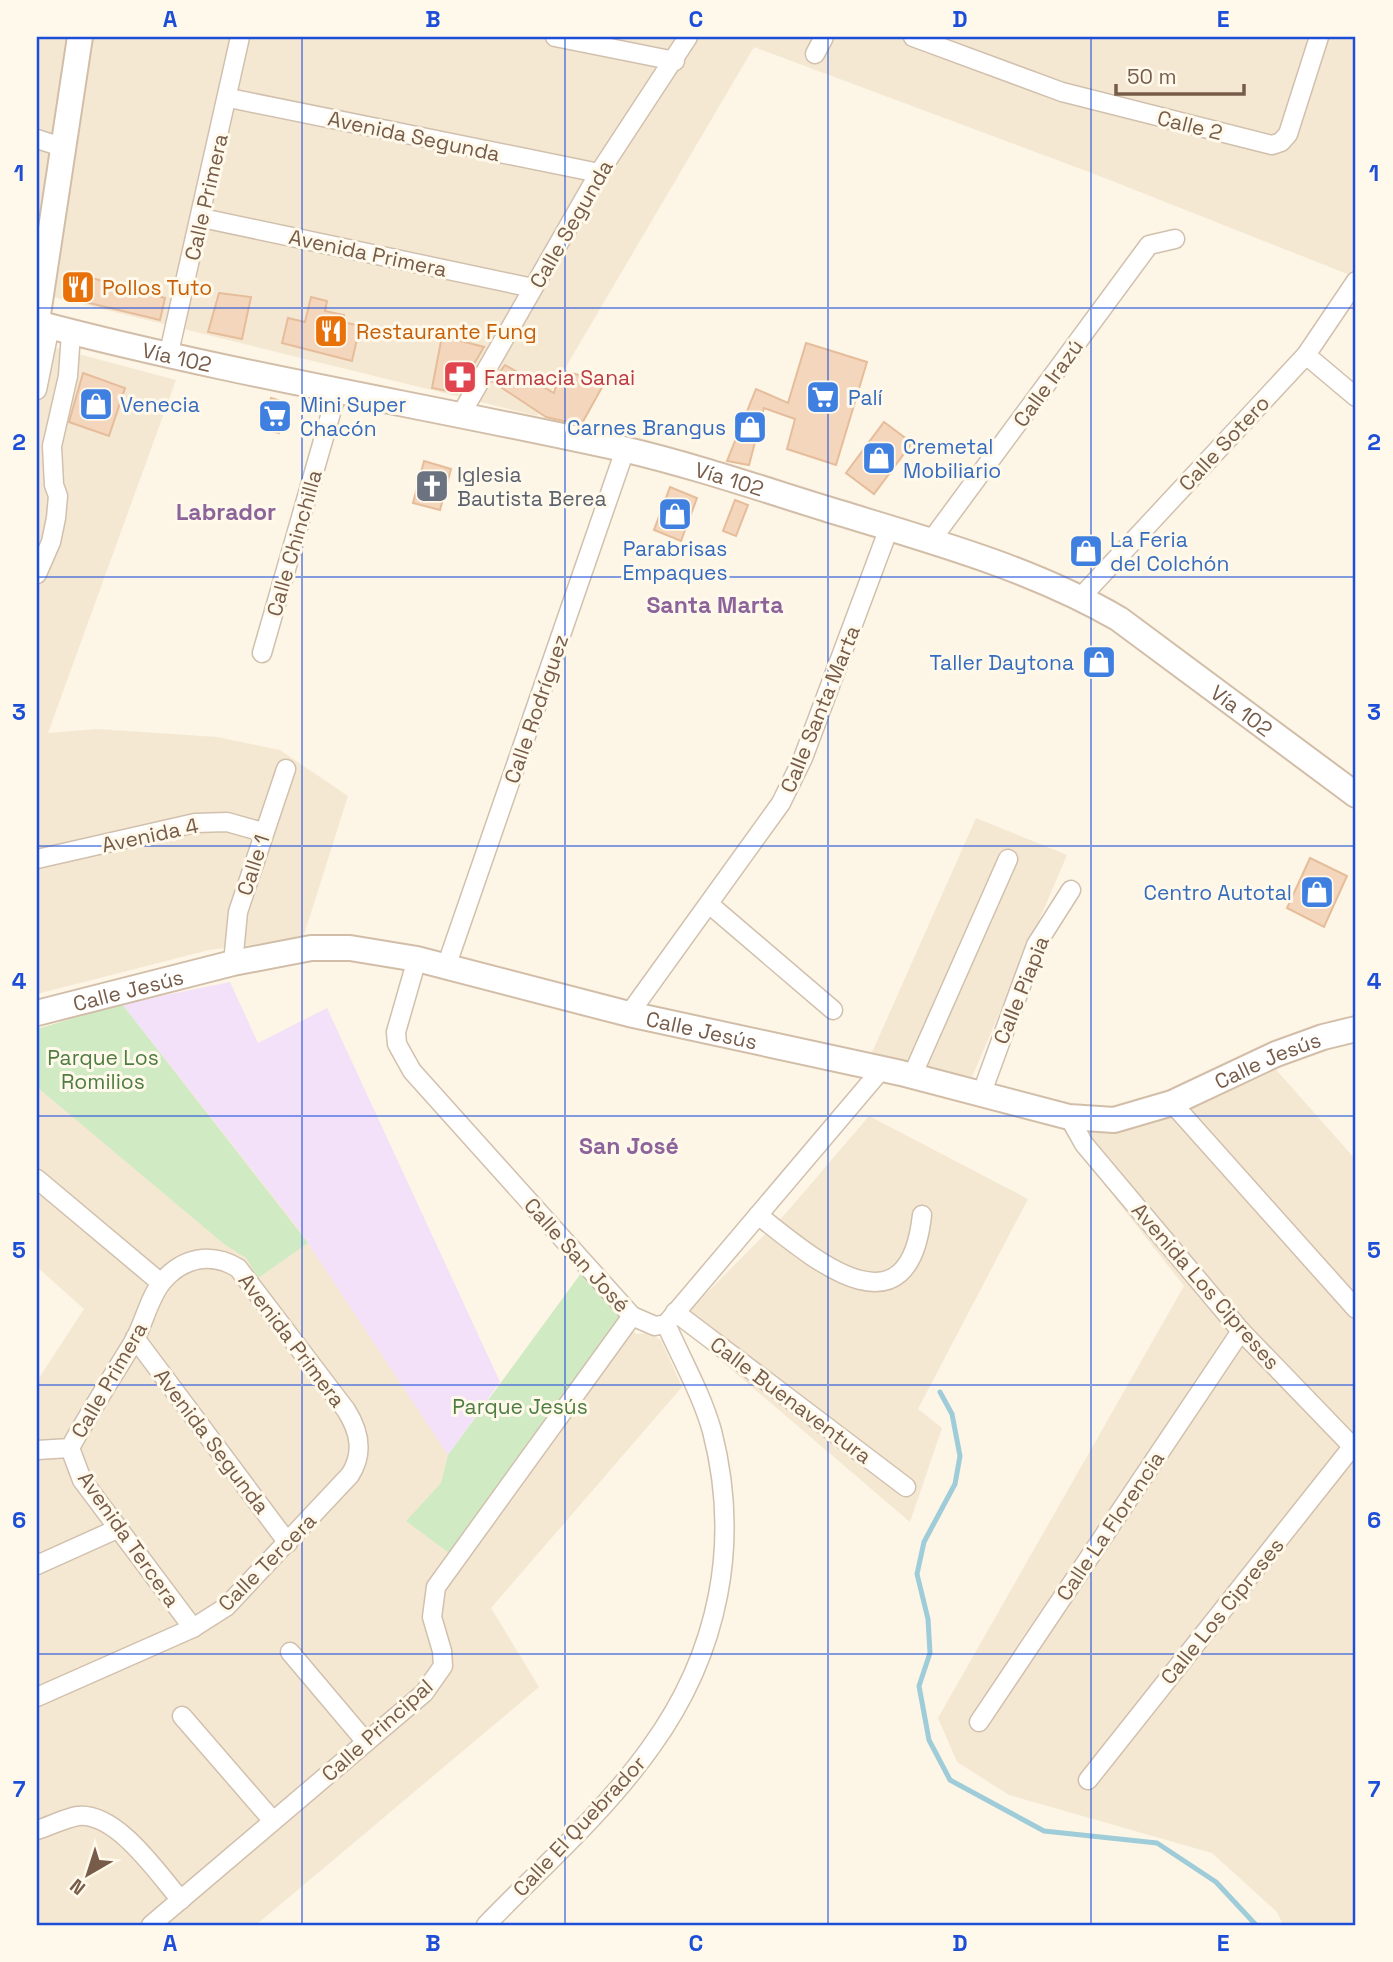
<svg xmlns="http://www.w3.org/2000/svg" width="1393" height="1962" viewBox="0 0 1393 1962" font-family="'Space Grotesk',sans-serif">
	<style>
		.residential { fill: #f5e8d3 }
		.education { fill: #f2e1f9 }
		.green { fill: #d0ebc3 }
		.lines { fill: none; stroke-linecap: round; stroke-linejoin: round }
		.stream { stroke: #9eccd9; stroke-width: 5 }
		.building { fill: #f3d6bc; stroke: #e6bd9b; stroke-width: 2 }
		.street-casing { stroke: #d1c0ad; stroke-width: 21 }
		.secondary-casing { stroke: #d2bea8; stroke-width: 28 }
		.street { stroke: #fff; stroke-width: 18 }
		.secondary { stroke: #fff; stroke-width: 24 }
		.grid { fill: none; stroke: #1d4ed8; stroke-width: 2; stroke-opacity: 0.55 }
		.labels { text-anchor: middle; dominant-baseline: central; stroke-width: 6; stroke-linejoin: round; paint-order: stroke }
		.street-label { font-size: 21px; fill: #775c49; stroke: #fff9ec }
		.food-label { font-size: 21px; fill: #c56008; stroke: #fff9ec; text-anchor: start }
		.health-label { font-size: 21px; fill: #be3a42; stroke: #fff9ec; text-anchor: start }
		.shop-label { font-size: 21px; fill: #366cbe; stroke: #fff9ec; text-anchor: start }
		.worship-label { font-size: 21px; fill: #5b616d; stroke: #fff9ec; text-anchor: start }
		.park-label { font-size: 21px; fill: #4e7d41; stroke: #fff9ec }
		.neighbourhood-label { font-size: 23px; font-weight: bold; fill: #8c649a; stroke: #fff9ec }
		.neatline { fill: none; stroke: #1d4ed8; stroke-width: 2.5 }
		.grid-label { font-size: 23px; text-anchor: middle; font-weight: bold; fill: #1d4ed8 }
	</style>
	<rect width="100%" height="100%" fill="#fdf5e5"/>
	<!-- residential -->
	<g class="residential">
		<polygon points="37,37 1356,37 1356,266 1350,275 1097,175 754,47 537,416 37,293"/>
		<polygon points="37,343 176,380 48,733 97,729 217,737 280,750 348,796 303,938 209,950 37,994"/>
		<polygon points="976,818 1067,855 972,1077 870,1057"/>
		<polygon points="122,1004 298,1228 448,1455 582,1272 636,1334 649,1333 661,1340 682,1387 491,1608 539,1687 256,1925 37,1925 37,1381 84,1309 37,1267 37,1029"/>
		<polygon points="1272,1065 1356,1160 1356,1925 1283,1925 1277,1912 1212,1853 1009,1795 957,1762 938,1718 1184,1286 1067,1137 1062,1126"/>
		<polygon points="869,1116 1028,1199 918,1409 942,1428 910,1522 677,1323 787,1212"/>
	</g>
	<!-- education -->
	<polygon class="education" points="230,982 258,1043 327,1008 500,1382 448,1455 298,1228 122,1004"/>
	<!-- green -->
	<g class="green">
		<polygon points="122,1004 308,1243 258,1278 246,1258 224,1244 37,1087 37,1029"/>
		<polygon points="582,1272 620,1316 617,1324 449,1553 406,1521 441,1483 448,1455"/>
	</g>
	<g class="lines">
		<!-- stream -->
		<polyline class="stream" points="940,1392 952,1414 960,1456 955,1484 924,1542 917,1574 928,1619 930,1653 919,1686 929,1740 950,1780 1044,1831 1157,1843 1216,1882 1256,1925"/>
	</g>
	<!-- building -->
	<g class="building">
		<polygon points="70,272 165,298 160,320 64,297"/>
		<polygon points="219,293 251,297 242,339 208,332"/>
		<polygon points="311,297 327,301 325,311 344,315 343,322 360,326 352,361 282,343 288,318 305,322"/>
		<polygon points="442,336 484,347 457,393 432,388"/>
		<polygon points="806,343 867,362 836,465 787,449 795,419 764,408 749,465 727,461 756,389 788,403"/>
		<polygon points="505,365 554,393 560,370 605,382 581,425 546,417 493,382"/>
		<polygon points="83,373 125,388 109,436 69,422"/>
		<polygon points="271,398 287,403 279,433 263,429"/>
		<polygon points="884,422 912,443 874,494 846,473"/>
		<polygon points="424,461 451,469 440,510 413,503"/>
		<polygon points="670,487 697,498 681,541 654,530"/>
		<polygon points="735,500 748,505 736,536 723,531"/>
		<polygon points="1082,539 1098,548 1090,563 1074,554"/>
		<polygon points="1310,858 1347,876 1324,927 1287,908"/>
	</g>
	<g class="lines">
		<!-- street casing -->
		<g class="street-casing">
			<g id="street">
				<polyline points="555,37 675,61"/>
				<polyline points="913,37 1062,92 1272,145 1281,142 1288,134 1319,37"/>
				<polyline points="815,54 824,37"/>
				<polyline points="229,98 599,173"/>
				<polyline points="37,139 65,148"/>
				<polyline points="202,218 533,288"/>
				<polyline points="1306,355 1356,397"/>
				<polyline points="168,357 240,37"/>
				<polyline points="37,390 50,326"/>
				<polyline points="460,416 599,173 688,37"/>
				<polyline points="930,542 1149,245 1175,239"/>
				<polyline points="37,574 51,542 56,518 58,496 54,485 52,446 68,376 71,333"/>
				<polyline points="1081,597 1306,355 1356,281"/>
				<polyline points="262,653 337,392"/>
				<polyline points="37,859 195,823 227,822 263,832"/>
				<polyline points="709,904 833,1010"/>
				<polyline points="417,959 396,1032 397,1044 412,1071 632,1316 655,1326 666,1324 881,1070"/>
				<polyline points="233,963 238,912 286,769"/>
				<polyline points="446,967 625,450"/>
				<polyline points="629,1014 781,803 803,758 889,528"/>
				<polyline points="912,1076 1008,859"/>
				<polyline points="981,1095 1036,945 1071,890"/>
				<polyline points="1172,1103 1356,1309"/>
				<polyline points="1069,1117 1084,1144 1241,1331 1353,1447"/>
				<polyline points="37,1179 161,1283"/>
				<path d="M758,1215c53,42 150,127 164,0"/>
				<polyline points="675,1312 906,1487"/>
				<polyline points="135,1338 288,1543"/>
				<polyline points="70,1448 82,1480 193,1628"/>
				<path d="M37,1450l33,-2c20,-37 43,-72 64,-107 10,-18 15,-43 28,-59 21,-25 49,-30 76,-14l108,142c14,22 18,43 4,65l-124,132 -33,21 -156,69"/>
				<polyline points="37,1565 117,1529"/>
				<polyline points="290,1652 366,1742"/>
				<polyline points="182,1716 273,1821"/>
				<polyline points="979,1722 1241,1331"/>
				<polyline points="1088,1780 1356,1442"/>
				<path d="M37,1830c13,-4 28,-12 41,-14 39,-4 80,58 103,84"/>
				<polyline points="151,1925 424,1693 443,1666 442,1651 432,1617 436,1587 632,1316"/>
				<path d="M486,1925c55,-57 119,-113 165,-178 68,-94 90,-204 61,-316 -10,-36 -31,-73 -46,-107"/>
			</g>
		</g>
		<!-- secondary casing -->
		<g class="secondary-casing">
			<g id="secondary">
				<polyline points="37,321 80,37"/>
				<path id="s1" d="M37,323c193,51 391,83 586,126 73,17 145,42 217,64 95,29 193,56 279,106l237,176"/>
				<path id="s2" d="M37,1013l196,-50 78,-15h39l67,11 212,55 272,59 168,44 45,3 58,-17 104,-49 47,-17 33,-8"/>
			</g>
		</g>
		<!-- street -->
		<use href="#street" class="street"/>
		<!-- secondary -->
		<use href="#secondary" class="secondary"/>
	</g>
	<!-- grid -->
	<path class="grid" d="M302,37v1888M565,37v1888M828,37v1888M1091,37v1888M37,308h1319M37,577h1319M37,846h1319M37,1116h1319M37,1385h1319M37,1654h1319"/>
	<!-- icons -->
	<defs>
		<g id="restaurant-square" transform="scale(1.75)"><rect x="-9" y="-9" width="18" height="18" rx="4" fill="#e8710a" stroke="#fff9ec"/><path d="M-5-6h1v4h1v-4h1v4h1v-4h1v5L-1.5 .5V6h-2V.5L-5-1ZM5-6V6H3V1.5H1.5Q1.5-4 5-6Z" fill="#fff"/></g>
		<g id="pharmacy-square" transform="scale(1.75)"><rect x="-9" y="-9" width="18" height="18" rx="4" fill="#e0444e" stroke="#fff9ec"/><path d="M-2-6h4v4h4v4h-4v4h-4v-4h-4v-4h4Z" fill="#fff"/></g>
		<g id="supermarket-square" transform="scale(1.75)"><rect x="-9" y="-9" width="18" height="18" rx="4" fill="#3f7fe0" stroke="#fff9ec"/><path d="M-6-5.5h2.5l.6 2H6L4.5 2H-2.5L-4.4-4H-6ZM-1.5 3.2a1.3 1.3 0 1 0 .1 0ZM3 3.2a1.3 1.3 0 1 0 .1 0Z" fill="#fff"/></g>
		<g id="shop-square" transform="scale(1.75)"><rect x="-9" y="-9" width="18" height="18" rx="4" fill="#3f7fe0" stroke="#fff9ec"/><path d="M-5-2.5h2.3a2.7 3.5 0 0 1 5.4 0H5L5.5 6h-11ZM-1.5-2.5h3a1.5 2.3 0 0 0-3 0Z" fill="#fff"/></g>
		<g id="church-square" transform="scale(1.75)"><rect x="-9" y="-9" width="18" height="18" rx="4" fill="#6b7280" stroke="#fff9ec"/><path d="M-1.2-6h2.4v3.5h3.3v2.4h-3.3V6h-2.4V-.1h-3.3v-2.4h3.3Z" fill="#fff"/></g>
	</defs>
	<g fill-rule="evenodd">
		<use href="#restaurant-square" x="78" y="287"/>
		<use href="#restaurant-square" x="331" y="331"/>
		<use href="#pharmacy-square" x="460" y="377"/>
		<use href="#supermarket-square" x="823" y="397"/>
		<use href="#shop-square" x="96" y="404"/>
		<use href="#supermarket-square" x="275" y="416"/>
		<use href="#shop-square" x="750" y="427"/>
		<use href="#shop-square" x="879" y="458"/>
		<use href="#church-square" x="432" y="486"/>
		<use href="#shop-square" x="675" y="514"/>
		<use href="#shop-square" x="1086" y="551"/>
		<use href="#shop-square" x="1099" y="662"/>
		<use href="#shop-square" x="1317" y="892"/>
	</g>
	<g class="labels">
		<!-- street labels -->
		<g class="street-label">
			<text transform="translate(1190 125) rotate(14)">Calle 2</text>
			<text transform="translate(414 136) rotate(12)">Avenida Segunda</text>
			<text transform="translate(206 197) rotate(-77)">Calle Primera</text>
			<text transform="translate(571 224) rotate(-60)">Calle Segunda</text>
			<text transform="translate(368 253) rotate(12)">Avenida Primera</text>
			<text stroke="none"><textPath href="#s1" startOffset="144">Vía 102</textPath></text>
			<text transform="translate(1048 383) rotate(-54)">Calle Irazú</text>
			<text transform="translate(1224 443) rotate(-47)">Calle Sotero</text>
			<text stroke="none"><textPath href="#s1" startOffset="710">Vía 102</textPath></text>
			<text transform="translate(294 543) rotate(-74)">Calle Chinchilla</text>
			<text transform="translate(536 709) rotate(-71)">Calle Rodríguez</text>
			<text transform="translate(820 709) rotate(-68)">Calle Santa Marta</text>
			<text stroke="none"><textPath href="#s1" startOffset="1278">Vía 102</textPath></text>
			<text transform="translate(150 835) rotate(-12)">Avenida 4</text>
			<text transform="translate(253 865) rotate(-72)">Calle 1</text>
			<text stroke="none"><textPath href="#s2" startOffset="94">Calle Jesús</textPath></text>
			<text transform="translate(1021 990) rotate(-68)">Calle Piapia</text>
			<text stroke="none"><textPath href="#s2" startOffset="682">Calle Jesús</textPath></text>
			<text stroke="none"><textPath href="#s2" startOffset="1270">Calle Jesús</textPath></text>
			<text transform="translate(577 1255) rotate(48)">Calle San José</text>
			<text transform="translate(1206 1286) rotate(49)">Avenida Los Cipreses</text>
			<text transform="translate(292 1340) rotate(53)">Avenida Primera</text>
			<text transform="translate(109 1380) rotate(-60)">Calle Primera</text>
			<text transform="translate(791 1400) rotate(37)">Calle Buenaventura</text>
			<text transform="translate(212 1441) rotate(53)">Avenida Segunda</text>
			<text transform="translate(1110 1526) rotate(-56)">Calle La Florencia</text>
			<text transform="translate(129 1539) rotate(55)">Avenida Tercera</text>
			<text transform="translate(267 1562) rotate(-45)">Calle Tercera</text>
			<text transform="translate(1222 1611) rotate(-51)">Calle Los Cipreses</text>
			<text transform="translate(377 1730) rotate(-42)">Calle Principal</text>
			<text transform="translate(579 1826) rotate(-47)">Calle El Quebrador</text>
		</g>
		<!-- food labels -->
		<g class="food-label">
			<text x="102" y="287">Pollos Tuto</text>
			<text x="356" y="331">Restaurante Fung</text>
		</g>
		<!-- health labels -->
		<g class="health-label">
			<text x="484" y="377">Farmacia Sanai</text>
		</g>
		<!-- shop labels -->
		<g class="shop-label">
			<text x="848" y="397">Palí</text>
			<text x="120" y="404">Venecia</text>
			<text x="300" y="404">Mini Super<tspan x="300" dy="24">Chacón</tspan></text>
			<text x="726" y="427" text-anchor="end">Carnes Brangus</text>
			<text x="903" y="446">Cremetal<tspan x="903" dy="24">Mobiliario</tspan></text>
			<text x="1110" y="539">La Feria<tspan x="1110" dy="24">del Colchón</tspan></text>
			<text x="675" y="548" text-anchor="middle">Parabrisas<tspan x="675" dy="24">Empaques</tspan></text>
			<text x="1074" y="662" text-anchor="end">Taller Daytona</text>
			<text x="1292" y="892" text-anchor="end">Centro Autotal</text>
		</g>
		<!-- worship labels -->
		<g class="worship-label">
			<text x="457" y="474">Iglesia<tspan x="457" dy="24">Bautista Berea</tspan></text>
		</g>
		<!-- park labels -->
		<g class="park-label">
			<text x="103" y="1057">Parque Los<tspan x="103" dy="24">Romilios</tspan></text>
			<text x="520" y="1406">Parque Jesús</text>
		</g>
		<!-- neighbourhood labels -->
		<g class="neighbourhood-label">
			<text x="226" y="512">Labrador</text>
			<text x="715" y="605">Santa Marta</text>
			<text x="629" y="1146">San José</text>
		</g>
	</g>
	<!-- border -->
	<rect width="1393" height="1962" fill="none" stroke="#fff9ec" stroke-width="77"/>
	<!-- north arrow -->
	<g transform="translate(88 1874) rotate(219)" stroke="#fff9ec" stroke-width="5" paint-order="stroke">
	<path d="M0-5L12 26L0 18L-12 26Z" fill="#775c49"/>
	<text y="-10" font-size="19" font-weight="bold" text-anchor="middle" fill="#775c49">N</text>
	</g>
	<!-- scale -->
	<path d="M1116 84v10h128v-10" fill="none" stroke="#775c49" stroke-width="3.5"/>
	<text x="1127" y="84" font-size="21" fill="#775c49" stroke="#fff9ec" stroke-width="5" paint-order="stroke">50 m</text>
	<rect x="38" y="38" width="1316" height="1886" class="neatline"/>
	<g class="grid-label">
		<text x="170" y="27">A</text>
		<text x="433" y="27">B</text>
		<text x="696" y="27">C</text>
		<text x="960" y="27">D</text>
		<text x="1223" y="27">E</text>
		<text x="19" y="181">1</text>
		<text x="1374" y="181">1</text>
		<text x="19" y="450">2</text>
		<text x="1374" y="450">2</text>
		<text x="19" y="720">3</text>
		<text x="1374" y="720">3</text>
		<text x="19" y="989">4</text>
		<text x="1374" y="989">4</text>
		<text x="19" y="1258">5</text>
		<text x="1374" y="1258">5</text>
		<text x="19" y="1528">6</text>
		<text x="1374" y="1528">6</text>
		<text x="19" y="1797">7</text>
		<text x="1374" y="1797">7</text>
		<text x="170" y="1951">A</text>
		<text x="433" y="1951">B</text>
		<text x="696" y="1951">C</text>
		<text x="960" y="1951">D</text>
		<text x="1223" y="1951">E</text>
	</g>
</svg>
